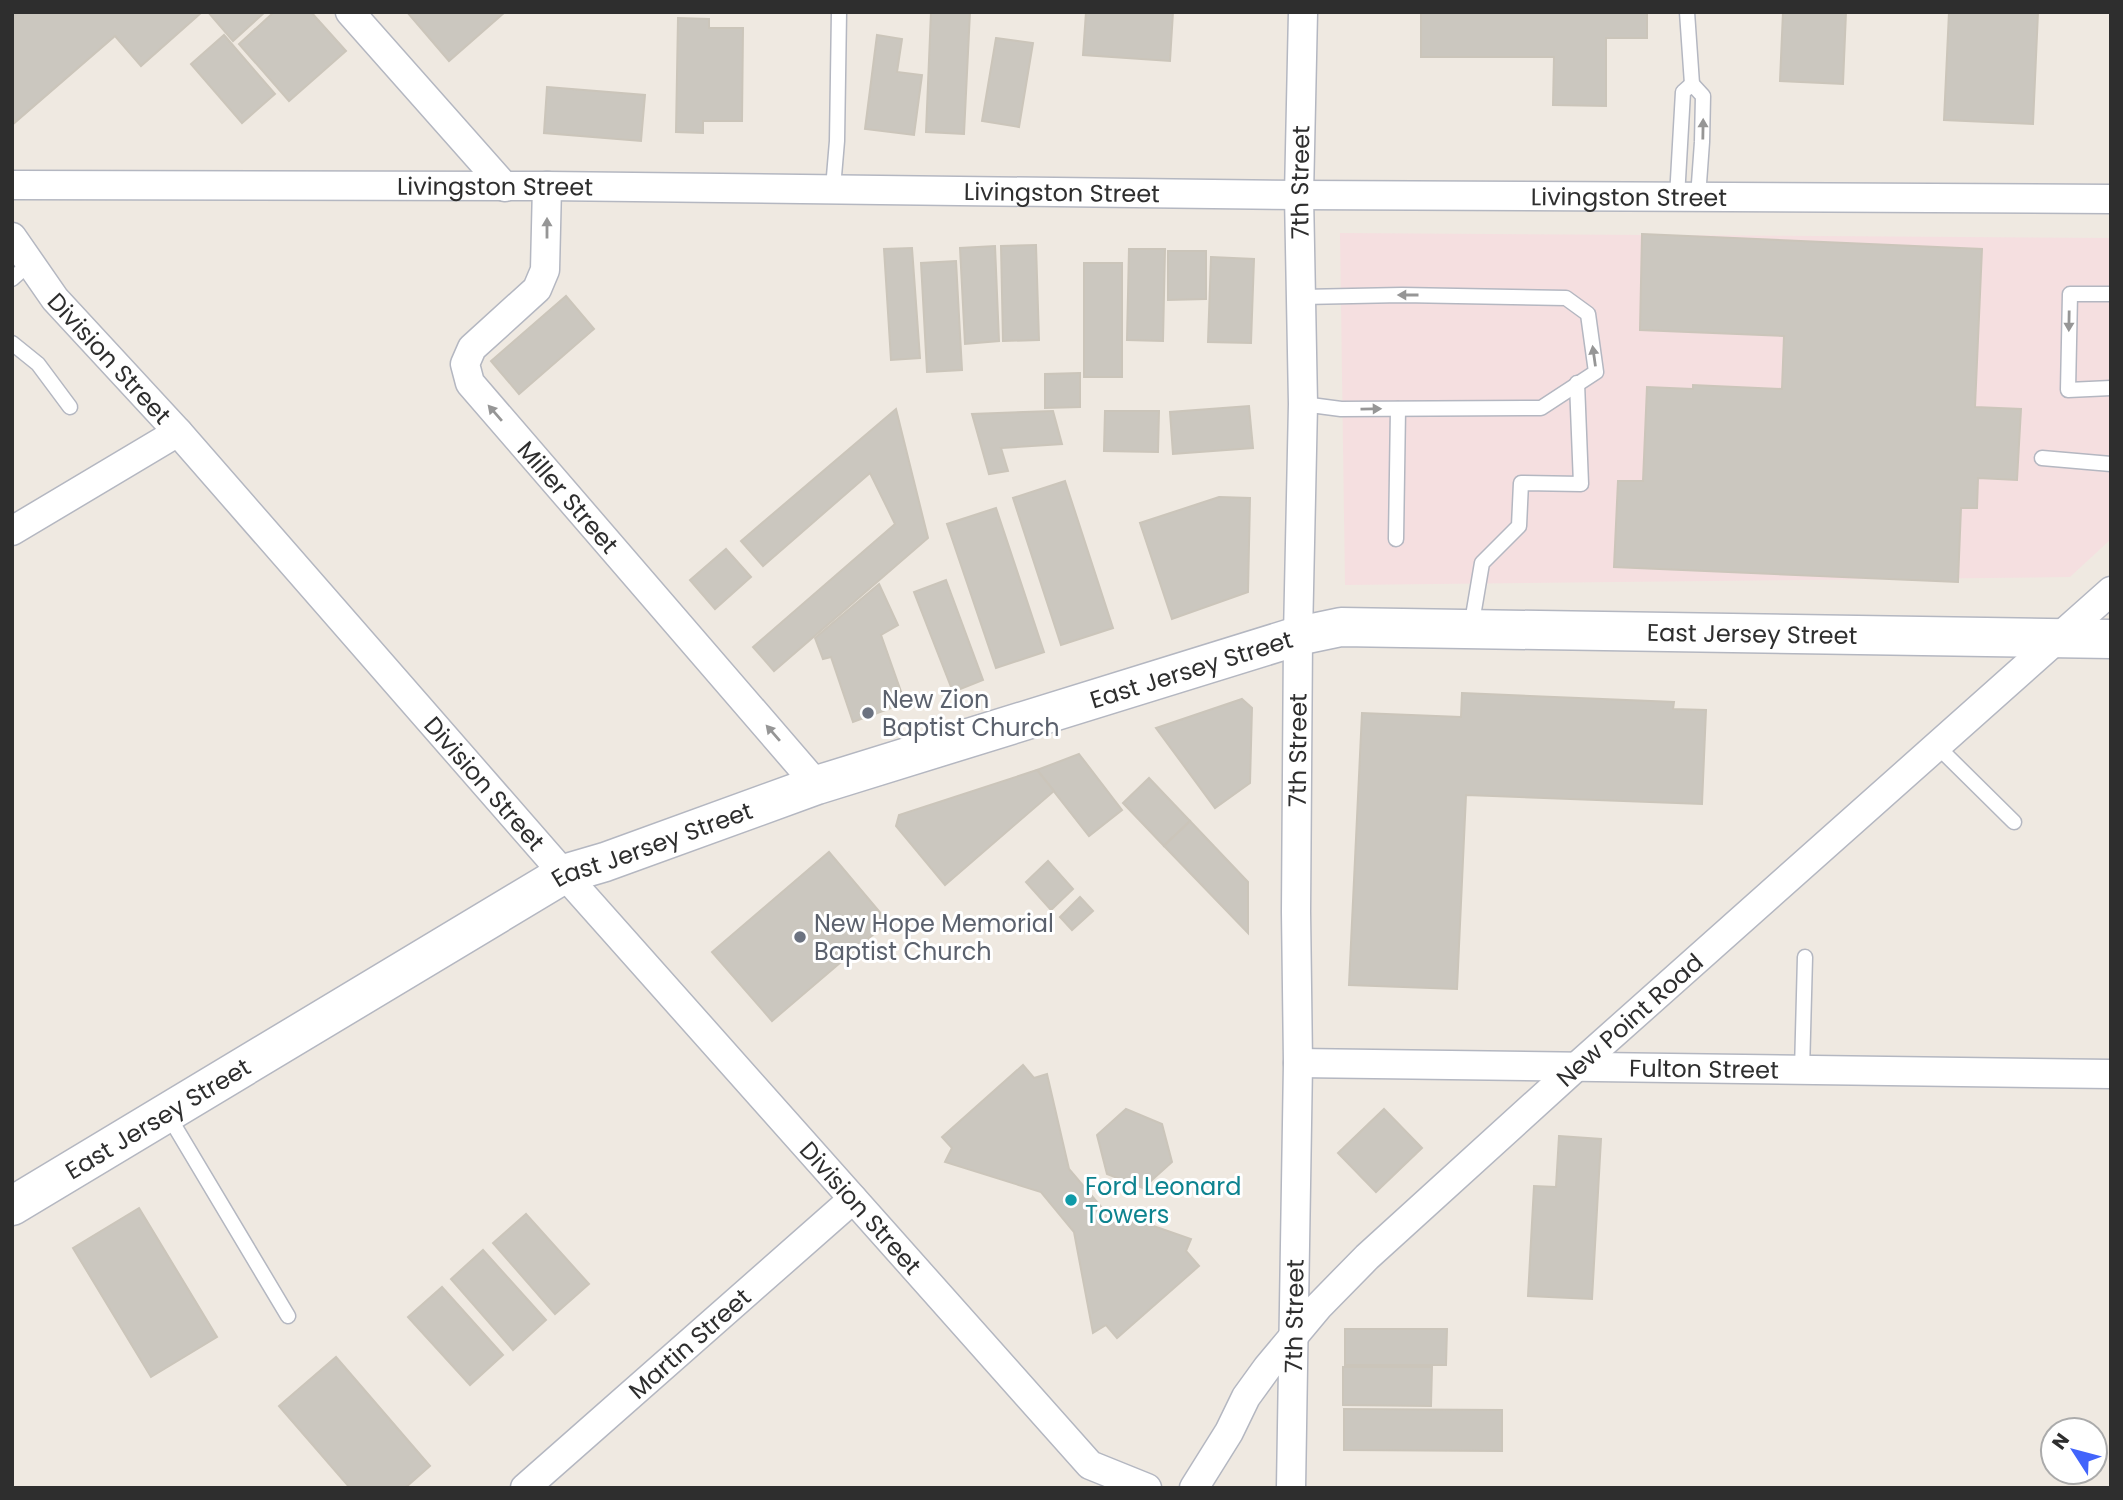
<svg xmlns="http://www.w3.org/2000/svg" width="2123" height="1500" viewBox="0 0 2123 1500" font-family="Poppins,sans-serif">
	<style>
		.medical { fill: #f5dfe0 }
		.building { fill: #cbc7bf; stroke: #cbc5ba; stroke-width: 2 }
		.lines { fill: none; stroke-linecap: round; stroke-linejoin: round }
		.lane-casing { stroke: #b4b7c1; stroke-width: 17 }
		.street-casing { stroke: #b4b7c1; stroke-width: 31 }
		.secondary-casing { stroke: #b4b7c1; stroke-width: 41 }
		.lane { stroke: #fff; stroke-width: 14 }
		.street { stroke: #fff; stroke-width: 28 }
		.secondary { stroke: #fff; stroke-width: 38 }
		.oneway { fill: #969696 }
		.worship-dot { fill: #6b7280; stroke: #fff; stroke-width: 2.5 }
		.culture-dot { fill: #0f9aa8; stroke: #fff; stroke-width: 2.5 }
		.labels { text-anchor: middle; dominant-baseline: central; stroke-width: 6; stroke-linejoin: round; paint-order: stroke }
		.street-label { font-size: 24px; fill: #2e2e2e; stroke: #fff }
		.worship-label { font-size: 24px; fill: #5b616d; stroke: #fff; text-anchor: start }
		.culture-label { font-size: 24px; fill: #0d838f; stroke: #fff; text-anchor: start }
	</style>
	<rect width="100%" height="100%" fill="#efe9e1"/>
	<!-- medical -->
	<polygon class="medical" points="1340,233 2111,238 2111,539 2070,577 1345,585"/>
	<!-- building -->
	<g class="building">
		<polygon points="12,12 202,12 141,66 115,36 12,125"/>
		<polygon points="208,12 265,12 233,41"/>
		<polygon points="274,12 311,12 346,51 289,101 239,44"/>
		<polygon points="407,12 505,12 449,61"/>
		<polygon points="931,12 970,12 964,134 926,132"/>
		<polygon points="1086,12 1173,12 1170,61 1083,55"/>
		<polygon points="1421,12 1647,12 1647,38 1606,38 1606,106 1553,105 1554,57 1421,57"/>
		<polygon points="1783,12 1846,12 1843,84 1780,81"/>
		<polygon points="1949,12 2038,12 2033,124 1944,120"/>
		<polygon points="678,18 709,19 709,28 743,28 742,121 703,121 703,133 676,132"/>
		<polygon points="224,35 275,94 242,123 191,64"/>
		<polygon points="877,35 902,39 897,72 922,75 914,135 865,129"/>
		<polygon points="996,38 1033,43 1019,127 982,121"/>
		<polygon points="547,87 645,95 641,141 544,133"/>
		<polygon points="1642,234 1982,249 1975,407 2021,409 2017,480 1978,478 1977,508 1961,508 1958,582 1614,567 1618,481 1643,481 1647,387 1693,389 1693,385 1782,389 1784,336 1640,330"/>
		<polygon points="1036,245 1039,340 1003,341 1001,246"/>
		<polygon points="995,246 999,341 965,344 960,248"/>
		<polygon points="912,248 920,358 891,360 884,249"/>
		<polygon points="1129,249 1165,249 1163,341 1127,340"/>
		<polygon points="1168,251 1206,251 1206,299 1168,300"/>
		<polygon points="1211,257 1254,259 1251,343 1208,342"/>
		<polygon points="956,261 962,370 927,372 921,263"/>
		<rect x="1084" y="263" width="38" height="114"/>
		<polygon points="566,296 594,329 519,394 491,361"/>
		<polygon points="1080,373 1080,407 1045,408 1045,374"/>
		<polygon points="1249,406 1253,448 1173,454 1170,412"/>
		<polygon points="896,409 928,538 774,671 753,647 895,524 870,473 763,566 741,541"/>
		<polygon points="1053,411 1062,444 1001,448 1008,471 989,474 972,414"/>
		<polygon points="1105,411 1159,411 1158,452 1104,451"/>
		<polygon points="1065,481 1113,628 1061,645 1013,498"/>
		<polygon points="1219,497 1250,498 1248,592 1172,619 1140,523"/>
		<polygon points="996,508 1044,652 996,668 947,524"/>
		<polygon points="726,549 751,577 715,609 690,580"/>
		<polygon points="946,580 983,680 953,692 914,592"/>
		<polygon points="879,584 898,625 881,635 905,703 853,722 831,657 823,659 815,638"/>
		<polygon points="1462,693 1674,702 1673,709 1706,710 1702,804 1466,795 1457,989 1349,985 1362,713 1461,717"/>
		<polygon points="1242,699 1252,708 1250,783 1215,808 1156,728"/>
		<polygon points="1079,754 1122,810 1089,836 1037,770"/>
		<polygon points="1037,770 1054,791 945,885 896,826 899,815"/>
		<polygon points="1149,778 1190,821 1164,846 1123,803"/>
		<polygon points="1190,821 1248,882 1248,933 1164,846"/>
		<polygon points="829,852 888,922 772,1021 712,952"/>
		<polygon points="1048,861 1073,889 1051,910 1026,882"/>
		<polygon points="1080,897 1093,911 1072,930 1060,917"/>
		<polygon points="1023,1065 1034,1078 1047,1074 1069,1169 1102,1208 1191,1239 1186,1251 1199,1266 1117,1338 1106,1325 1093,1333 1074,1232 1041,1192 945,1162 952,1148 942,1137"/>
		<polygon points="1126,1109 1162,1124 1172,1162 1143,1188 1107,1174 1097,1135"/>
		<polygon points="1384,1109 1422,1148 1376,1192 1338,1153"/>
		<polygon points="1559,1136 1601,1139 1592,1299 1528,1296 1534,1186 1556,1187"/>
		<polygon points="139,1208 217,1337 151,1377 73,1248"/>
		<polygon points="526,1214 589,1284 555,1314 493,1243"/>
		<polygon points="483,1250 546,1320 513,1350 451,1279"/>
		<polygon points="442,1287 503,1355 470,1385 408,1317"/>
		<polygon points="1345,1329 1447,1329 1446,1365 1345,1365"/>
		<polygon points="336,1357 430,1466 405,1488 350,1488 279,1406"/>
		<polygon points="1343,1367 1432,1367 1431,1406 1343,1405"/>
		<polygon points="1344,1409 1502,1410 1502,1451 1344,1450"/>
	</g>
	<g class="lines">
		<!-- lane casing -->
		<g class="lane-casing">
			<g id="lane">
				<polyline points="1687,12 1692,84"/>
				<polyline points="833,188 837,141 839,12"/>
				<polyline points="1677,197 1683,92 1692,84 1703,96 1702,142 1698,197"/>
				<polyline points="12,279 30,263"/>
				<polyline points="2111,294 2070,294 2068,390 2111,388"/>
				<polyline points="1302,297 1402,295 1566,298 1588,314 1596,372 1541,408 1341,409 1303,404"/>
				<polyline points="12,343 38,364 70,407"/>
				<polyline points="2042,458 2111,464"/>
				<polyline points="1396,539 1398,409"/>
				<polyline points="1471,628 1482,563 1519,526 1521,483 1581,484 1577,383"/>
				<polyline points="1937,746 2014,822"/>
				<polyline points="1802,1071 1805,957"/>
				<polyline points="168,1115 288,1316"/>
			</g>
		</g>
		<!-- street casing -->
		<g class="street-casing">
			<g id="street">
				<polyline points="350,12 505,187"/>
				<path id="s1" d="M12,185l535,1 752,9 812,4"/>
				<path id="s2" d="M547,186l-2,84 -8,19 -65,59 -7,16 5,19 347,402"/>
				<path id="s3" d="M12,237l43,62 123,133 386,442 526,591 57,23"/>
				<polyline points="12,531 178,432"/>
				<path id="s4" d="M1298,1063l813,11"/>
				<path id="s5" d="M525,1488l328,-289"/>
				<path id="s6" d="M1194,1488l35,-56 17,-35 21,-29 51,-61 49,-50 208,-189 536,-477"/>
				<path id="s7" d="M1291,1488l7,-425 -2,-151 2,-276 5,-232 -4,-209 4,-183"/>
			</g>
		</g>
		<!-- secondary casing -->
		<g class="secondary-casing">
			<g id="secondary">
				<path id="s8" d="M12,1206l552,-332 41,-12 212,-77 481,-149 43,-9 770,12"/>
			</g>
		</g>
		<!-- lane -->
		<use href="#lane" class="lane"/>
		<!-- street -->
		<use href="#street" class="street"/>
		<!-- secondary -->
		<use href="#secondary" class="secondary"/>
	</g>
	<!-- one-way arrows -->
	<defs><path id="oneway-solid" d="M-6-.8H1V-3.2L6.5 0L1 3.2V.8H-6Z" transform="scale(1.75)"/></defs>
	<g class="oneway">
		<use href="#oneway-solid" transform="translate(1703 129) rotate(-89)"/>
		<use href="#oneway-solid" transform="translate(547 228) rotate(-90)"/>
		<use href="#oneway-solid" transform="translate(1408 295) rotate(-180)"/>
		<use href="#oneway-solid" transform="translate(2069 321) rotate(91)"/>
		<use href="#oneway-solid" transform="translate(1594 356) rotate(-98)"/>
		<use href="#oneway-solid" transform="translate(1371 409) rotate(-1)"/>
		<use href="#oneway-solid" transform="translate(495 413) rotate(-131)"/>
		<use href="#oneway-solid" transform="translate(773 733) rotate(-131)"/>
	</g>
	<!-- markers -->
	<g class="worship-dot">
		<circle cx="868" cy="713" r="7"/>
		<circle cx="800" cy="937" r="7"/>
	</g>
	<circle class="culture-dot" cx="1071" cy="1200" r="7"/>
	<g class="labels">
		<!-- street labels -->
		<g class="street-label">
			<text stroke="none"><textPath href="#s7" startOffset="1306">7th Street</textPath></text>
			<text stroke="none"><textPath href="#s1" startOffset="483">Livingston Street</textPath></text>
			<text stroke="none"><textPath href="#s1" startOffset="1050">Livingston Street</textPath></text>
			<text stroke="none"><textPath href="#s1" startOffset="1617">Livingston Street</textPath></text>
			<text stroke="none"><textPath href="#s3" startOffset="156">Division Street</textPath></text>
			<text stroke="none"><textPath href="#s2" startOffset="380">Miller Street</textPath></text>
			<text stroke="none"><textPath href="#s8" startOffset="1871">East Jersey Street</textPath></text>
			<text stroke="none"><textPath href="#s8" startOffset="1304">East Jersey Street</textPath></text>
			<text stroke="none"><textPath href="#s7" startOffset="738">7th Street</textPath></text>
			<text stroke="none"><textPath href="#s3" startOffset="723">Division Street</textPath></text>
			<text stroke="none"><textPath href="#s8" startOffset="737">East Jersey Street</textPath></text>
			<text stroke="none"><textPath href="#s6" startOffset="644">New Point Road</textPath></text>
			<text stroke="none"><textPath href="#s4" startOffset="406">Fulton Street</textPath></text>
			<text stroke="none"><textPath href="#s8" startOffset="170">East Jersey Street</textPath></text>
			<text stroke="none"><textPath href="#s3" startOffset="1290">Division Street</textPath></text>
			<text stroke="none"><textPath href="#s7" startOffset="172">7th Street</textPath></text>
			<text stroke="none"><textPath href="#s5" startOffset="219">Martin Street</textPath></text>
		</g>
		<!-- worship labels -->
		<g class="worship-label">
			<text x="882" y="699">New Zion<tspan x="882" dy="28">Baptist Church</tspan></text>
			<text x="814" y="923">New Hope Memorial<tspan x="814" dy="28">Baptist Church</tspan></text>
		</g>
		<!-- culture labels -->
		<g class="culture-label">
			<text x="1085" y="1186">Ford Leonard<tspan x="1085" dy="28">Towers</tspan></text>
		</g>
	</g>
	<!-- border -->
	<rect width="2123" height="1500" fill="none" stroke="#2e2e2e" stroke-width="28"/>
	<!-- north arrow -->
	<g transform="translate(2074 1451) rotate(306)"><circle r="33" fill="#ffffff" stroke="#ababab" stroke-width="2"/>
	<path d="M0-5L12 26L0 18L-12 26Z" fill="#4264fb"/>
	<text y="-10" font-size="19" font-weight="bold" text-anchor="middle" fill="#2e2e2e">N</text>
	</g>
</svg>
